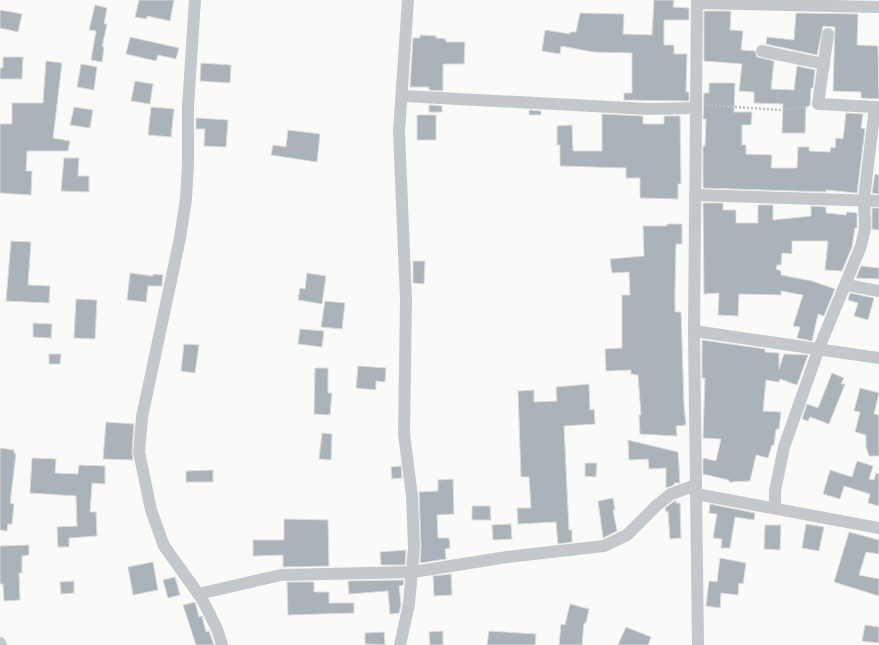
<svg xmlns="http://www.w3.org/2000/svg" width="879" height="645" viewBox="0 0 879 645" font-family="Jost,sans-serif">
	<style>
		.building { fill: #aab3b9; stroke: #dcdcda }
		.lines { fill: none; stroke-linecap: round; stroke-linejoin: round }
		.path { stroke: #bbbfc2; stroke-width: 2.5; stroke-dasharray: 2 2; stroke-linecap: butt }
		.minor { stroke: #c3c8cc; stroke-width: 12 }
	</style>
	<rect width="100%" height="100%" fill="#fafaf8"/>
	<!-- building -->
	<g class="building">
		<polygon points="139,0 174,0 170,21 147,16 147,19 135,17"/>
		<polygon points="654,0 674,0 673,7 689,8 689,20 664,20 664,45 674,45 674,54 687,54 686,92 689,92 689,101 624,100 624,93 632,93 632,53 593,52 561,46 560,54 542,51 545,30 570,34 570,32 576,32 580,13 624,14 623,34 652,35"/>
		<polygon points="95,5 107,8 104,24 107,24 102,47 104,47 102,62 91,60 96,31 89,30"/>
		<polygon points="0,10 22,14 18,32 0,28"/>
		<polygon points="704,11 731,11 730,30 743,31 741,50 755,51 757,57 774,61 771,89 794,90 797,66 815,70 813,88 811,88 810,106 806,106 805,133 782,133 783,104 754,103 754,92 739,91 742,64 704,61"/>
		<polygon points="796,13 858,14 857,45 878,46 879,99 861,98 861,92 833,91 835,27 823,26 817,55 766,44 767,37 794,40"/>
		<polygon points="420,35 436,36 436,38 446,39 446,42 465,42 464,64 443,64 443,91 429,90 429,87 410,87 413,38 420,38"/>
		<polygon points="130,37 179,48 176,59 158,55 156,61 126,54"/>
		<polygon points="3,57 23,57 22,79 0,79 0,68 3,68"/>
		<polygon points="46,61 62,63 53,138 70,141 68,151 27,151 26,171 32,171 31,195 0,193 0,124 12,124 12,103 43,103"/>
		<polygon points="201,63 231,65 230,83 200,81"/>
		<polygon points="81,64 97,67 94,90 77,87"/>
		<polygon points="135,81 153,84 150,104 131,101"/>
		<polygon points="709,83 735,83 734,112 752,112 751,125 742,125 742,145 746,145 746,154 772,155 771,168 797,168 798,147 809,147 809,151 830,152 831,147 835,148 836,138 843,139 846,113 863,114 861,128 865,129 857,193 826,190 826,192 703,188 703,146 705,146 706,119 703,119 704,93 709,93"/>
		<polygon points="429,105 442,106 442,112 429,112"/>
		<polygon points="74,107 93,110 90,128 70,125"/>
		<polygon points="151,107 174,109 171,137 148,135"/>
		<polygon points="529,110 541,111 541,115 529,115"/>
		<polygon points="602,114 643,116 643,124 664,124 664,116 680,116 681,184 678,184 678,199 640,198 640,178 626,178 626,168 560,166 560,145 557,145 557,126 572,125 573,151 602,151"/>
		<rect x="417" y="115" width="19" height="25"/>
		<polygon points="196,118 228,120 226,147 204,146 205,129 196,129"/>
		<polygon points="288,130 320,134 317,162 271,155 273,145 286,147"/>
		<polygon points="64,158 79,158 78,176 89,176 89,192 61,191"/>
		<polygon points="875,174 879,175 879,194 872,193"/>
		<polygon points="703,203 723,203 723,210 736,210 736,223 758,223 758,205 773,205 773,220 811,216 811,206 826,207 826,213 846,215 847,212 857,213 857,228 855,228 852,247 842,271 825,270 828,241 792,241 792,254 782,253 781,265 777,265 776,269 781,271 781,275 812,281 835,289 824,316 818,314 812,341 797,338 800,327 793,326 803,295 781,291 781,295 739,294 738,316 718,315 719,293 704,294"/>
		<polygon points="872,208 879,208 879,230 872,229"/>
		<polygon points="667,224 682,224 682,244 676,244 675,291 675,312 681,312 684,406 686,425 676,426 677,436 640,434 639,415 641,415 638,375 631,374 631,370 606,371 605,349 622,348 622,295 630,295 629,272 612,273 610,259 644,256 643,226 667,226"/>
		<polygon points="11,241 31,242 28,285 50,286 49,303 6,301"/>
		<polygon points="413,261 425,261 424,284 413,283"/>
		<polygon points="861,266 879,268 879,279 856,278"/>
		<polygon points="130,273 153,276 153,274 163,275 162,286 148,286 146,302 127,300"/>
		<polygon points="307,273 326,276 322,304 298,300 300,288 305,289"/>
		<polygon points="850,293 874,298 868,320 854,316 858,303 848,300"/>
		<polygon points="76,299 97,300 95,339 74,338"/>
		<polygon points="325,301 345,303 342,329 321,327"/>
		<polygon points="33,323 52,324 51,338 33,337"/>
		<polygon points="300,329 324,331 322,347 298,344"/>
		<polygon points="702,340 765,349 765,352 779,353 779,369 784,354 808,355 797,385 780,379 779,382 766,380 763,411 781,412 779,429 776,429 774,445 772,445 768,458 756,455 750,481 729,482 729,480 703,474 703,458 716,461 721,439 703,438 705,378 702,378"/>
		<polygon points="184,344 199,345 195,373 181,371"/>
		<polygon points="49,354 61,354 60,364 49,364"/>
		<polygon points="358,366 386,368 385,382 376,381 376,390 356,388"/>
		<polygon points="315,368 328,368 328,393 332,393 330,415 314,414"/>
		<polygon points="832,373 844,378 841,384 845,384 829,424 810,417 808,421 802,419 807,404 818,408"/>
		<polygon points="589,384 590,410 594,409 595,424 564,426 569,530 572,530 572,542 558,544 556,522 518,524 517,508 531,508 529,477 521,477 518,391 534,390 534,402 557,401 556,387"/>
		<polygon points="860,388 879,393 874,414 879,415 879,456 869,456 866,447 866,435 855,432 860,412 854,411"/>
		<polygon points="106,422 134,424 132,452 133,460 103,459"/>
		<polygon points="322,433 332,434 331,460 319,459"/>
		<polygon points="628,440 678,452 680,483 674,483 674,485 666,488 666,468 649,469 648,459 629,460"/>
		<polygon points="0,448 14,450 14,453 16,454 10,503 14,504 12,524 8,524 7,531 0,530"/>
		<polygon points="32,458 56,459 55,473 78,474 79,465 105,466 105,484 92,483 90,512 96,512 97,536 69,538 69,547 58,547 57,527 77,526 76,496 30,493"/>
		<polygon points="857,461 873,466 869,479 874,480 876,473 879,474 879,506 868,503 870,494 844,486 840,499 823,494 830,470 852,477"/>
		<polygon points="585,463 597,463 596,477 585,476"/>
		<polygon points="401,466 402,478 392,479 391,467"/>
		<polygon points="213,470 213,482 186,482 186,471"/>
		<polygon points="453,479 454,514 437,515 438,538 449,538 450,548 445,549 446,559 420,563 421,547 419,492 438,491 438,480"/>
		<polygon points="613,498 615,510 613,510 617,531 603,538 598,501"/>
		<polygon points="676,500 676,503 680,503 681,538 670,539 668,511 666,512 665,508"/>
		<polygon points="710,504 755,513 754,520 735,517 730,548 721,548 722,539 713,538 717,514 709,513"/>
		<polygon points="472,506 490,506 491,520 472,520"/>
		<polygon points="284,519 328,520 329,566 283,567 283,555 253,556 253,540 284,540"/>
		<polygon points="511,524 512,539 493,540 492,525"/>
		<polygon points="806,524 824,527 819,551 802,548"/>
		<polygon points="765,525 781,525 780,550 764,549"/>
		<polygon points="849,532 879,540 879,554 866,552 859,575 879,579 879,596 834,582"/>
		<polygon points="29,545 29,555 22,556 22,573 19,573 20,600 4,601 3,584 0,584 0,546"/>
		<polygon points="406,550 405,565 381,565 380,552"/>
		<polygon points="720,558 746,563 743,584 739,583 738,595 721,593 720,608 706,606 709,581 717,582"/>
		<polygon points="153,562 158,590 133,595 128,567"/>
		<polygon points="451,574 452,595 434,596 433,576"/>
		<polygon points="175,577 180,595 168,598 163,580"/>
		<polygon points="404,580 403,585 399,586 401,605 399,613 390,614 388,591 349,594 348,581"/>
		<polygon points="74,581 74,593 61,594 60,582"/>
		<polygon points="287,582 314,582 314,592 329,592 329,603 354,603 354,613 288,615"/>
		<polygon points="195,602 199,617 202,616 206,632 209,631 214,645 196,645 183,605"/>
		<polygon points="570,604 589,609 586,623 584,623 582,645 559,645 561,624 565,625"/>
		<polygon points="865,625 879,627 879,643 862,641"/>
		<polygon points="626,627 651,637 648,645 618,645"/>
		<polygon points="443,631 443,645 430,645 429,632"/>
		<polygon points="489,631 536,634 535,645 487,645"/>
		<polygon points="384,632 385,645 365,644 365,633"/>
	</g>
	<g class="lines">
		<!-- path -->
		<polyline class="path" points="707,105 780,110 808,106"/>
		<!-- minor -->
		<g class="minor">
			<polyline points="195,0 188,107 188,164 186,199 180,238 142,417 139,452 151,510 164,546 202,599 217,629 222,645"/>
			<polyline points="697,0 694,331 698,645"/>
			<polyline points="697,3 879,7"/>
			<polyline points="828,34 818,104 875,107"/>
			<polyline points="762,51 824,64"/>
			<polyline points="403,96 648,109 695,108"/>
			<polyline points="695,195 879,201"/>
			<polyline points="847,285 879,291"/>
			<polyline points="694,331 879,358"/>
			<polyline points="696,494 879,528"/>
			<polyline points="775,508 775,491 784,447 819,348 861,246 865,228 864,199 875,107 879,107"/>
			<polyline points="198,594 281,575 413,572 507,557 604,546 627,535 656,506 671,494 696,485"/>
			<polyline points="0,643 1,645"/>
			<polyline points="400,645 409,604 414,547 412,496 404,434 406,299 399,132 408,0"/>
		</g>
	</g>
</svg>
